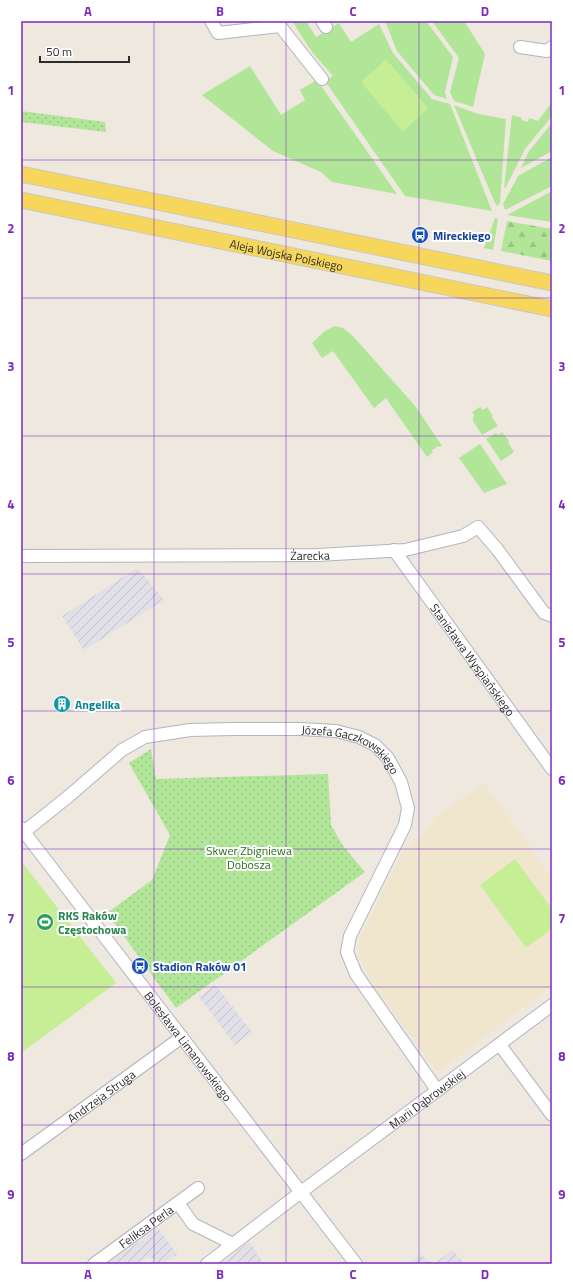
<svg xmlns="http://www.w3.org/2000/svg" width="573" height="1285" viewBox="0 0 573 1285" font-family="'Titillium Web',sans-serif">
	<style>
		.industrial { fill: url(#industrial-furrows) }
		.education { fill: #f0e6ce }
		.grass { fill: #b1e699 }
		.forest { fill: url(#forest-firs) }
		.park { fill: url(#park-dots) }
		.pitch { fill: #c5ee95 }
		.lines { fill: none; stroke-linecap: round; stroke-linejoin: round }
		.minor-casing { stroke: #b2b4c0; stroke-width: 14 }
		.major-casing { stroke: #c8c8c8; stroke-width: 17 }
		.minor { stroke: #fff; stroke-width: 12 }
		.major { stroke: #f6d75c; stroke-width: 15 }
		.grid { fill: none; stroke: #7b2cbf; stroke-width: 1; stroke-opacity: 0.55 }
		.labels { text-anchor: middle; dominant-baseline: central; stroke-width: 4; stroke-linejoin: round; paint-order: stroke }
		.transit-label { font-size: 12px; font-weight: bold; fill: #164399; stroke: #fff; text-anchor: start }
		.street-label { font-size: 12px; fill: #2c2c2c; stroke: #fff }
		.culture-label { font-size: 12px; font-weight: bold; fill: #0d838f; stroke: #fff; text-anchor: start }
		.park-label { font-size: 12px; fill: #276e18; stroke: #fff }
		.leisure-label { font-size: 12px; font-weight: bold; fill: #27864d; stroke: #fff; text-anchor: start }
		.neatline { fill: none; stroke: #7b2cbf; stroke-width: 1.5 }
		.grid-label { font-size: 13px; text-anchor: middle; font-weight: bold; fill: #7b2cbf }
	</style>
	<defs>
		<pattern id="industrial-furrows" width="10" height="10" patternUnits="userSpaceOnUse"><rect width="10" height="10" fill="#e1dfe7"/><path d="M-1 1l2-2M0 10L10 0M9 11l2-2" fill="none" stroke="#c1c0c6"/></pattern>
		<pattern id="forest-firs" width="22" height="20" patternUnits="userSpaceOnUse"><rect width="22" height="20" fill="#b1e699"/><path d="M5 1l3.5 6h-7zM16 11l3.5 6h-7z" fill="#98c584"/></pattern>
		<pattern id="park-dots" width="8" height="8" patternUnits="userSpaceOnUse"><rect width="8" height="8" fill="#b1e699"/><path d="M2 2h.1M6 6h.1" fill="none" stroke="#98c584" stroke-width="1.8" stroke-linecap="round"/></pattern>
	</defs>
	<rect width="100%" height="100%" fill="#eee8df"/>
	<!-- industrial -->
	<g class="industrial">
		<polygon points="136,569 142,573 164,600 84,650 62,616"/>
		<polygon points="215,985 252,1032 235,1045 199,997"/>
		<polygon points="158,1228 177,1254 162,1264 159,1264 154,1259 146,1257 137,1264 108,1264"/>
		<polygon points="249,1242 264,1264 221,1264"/>
		<polygon points="452,1250 465,1264 434,1264"/>
		<polygon points="421,1254 431,1264 407,1264"/>
	</g>
	<!-- education -->
	<polygon class="education" points="484,783 552,878 552,986 437,1072 374,986 363,966 358,949 360,937 403,851 421,838 438,815"/>
	<!-- grass -->
	<g class="grass">
		<polygon points="292,21 306,21 316,37 339,23 351,42 379,24 393,53 432,99 450,104 492,211 405,196 325,81 333,76 312,52"/>
		<polygon points="385,21 426,21 453,57 445,92 447,99 434,95 397,51"/>
		<polygon points="432,21 464,21 485,54 473,107 454,101 450,92 459,58"/>
		<polygon points="250,66 281,115 305,100 300,90 317,80 397,194 332,182 321,172 273,151 202,95"/>
		<polygon points="552,102 552,116 525,149 506,187 504,188 512,115 522,118 521,120 528,122 529,118 538,121"/>
		<polygon points="454,105 478,114 506,119 500,203 497,206 494,201"/>
		<polygon points="552,123 552,151 521,168 529,151"/>
		<polygon points="552,157 552,164 550,165 552,168 552,186 505,210 503,204 518,176"/>
		<polygon points="552,191 552,222 507,215"/>
		<polygon points="495,218 498,219 493,250 484,248"/>
		<polygon points="334,326 343,328 353,336 416,407 442,446 439,447 438,446 432,450 433,452 427,457 386,398 374,408 333,351 322,358 312,343 325,331"/>
		<polygon points="480,407 483,410 487,407 493,416 492,417 498,426 482,435 473,421 474,415 472,412"/>
		<polygon points="502,432 509,441 508,442 514,452 501,461 486,439 496,433 498,435"/>
		<polygon points="480,444 507,484 484,493 459,458"/>
	</g>
	<!-- forest -->
	<polygon class="forest" points="507,221 552,229 552,261 501,251"/>
	<!-- park -->
	<g class="park">
		<polygon points="21,111 105,122 106,132 21,122"/>
		<polygon points="151,749 156,779 328,774 331,825 343,846 365,872 176,1008 107,913 152,880 170,835 129,763"/>
	</g>
	<!-- pitch -->
	<g class="pitch">
		<polygon points="386,59 428,108 403,132 361,82"/>
		<polygon points="515,859 552,909 552,929 526,948 480,885"/>
		<polygon points="21,861 116,983 21,1053"/>
	</g>
	<g class="lines">
		<!-- minor casing -->
		<g class="minor-casing">
			<g id="minor">
				<polyline points="211,21 218,33 280,26 322,79"/>
				<polyline points="322,21 326,27"/>
				<polyline points="520,47 547,51 552,47"/>
				<path id="s1" d="M394,550l158,219"/>
				<path id="s2" d="M21,556l297,-1 87,-5 58,-14 15,-9 19,22 47,64 8,3"/>
				<path id="s3" d="M21,828l335,436"/>
				<path id="s4" d="M24,832l45,-36 53,-46 23,-13 45,-7 42,-1h68l36,2 23,6 16,8 13,13 13,24 7,26 -3,17 -55,111 -3,16 9,22 81,116"/>
				<polyline points="500,1045 552,1115"/>
				<path id="s5" d="M21,1154l161,-117"/>
				<polyline points="178,1203 193,1224 233,1244"/>
				<path id="s6" d="M94,1264l104,-76"/>
				<path id="s7" d="M207,1264l94,-72 251,-187"/>
			</g>
		</g>
		<!-- major casing -->
		<g class="major-casing">
			<g id="major">
				<polyline points="21,174 552,283"/>
				<path id="s8" d="M21,200l531,109"/>
			</g>
		</g>
		<!-- minor -->
		<use href="#minor" class="minor"/>
		<!-- major -->
		<use href="#major" class="major"/>
	</g>
	<!-- grid -->
	<path class="grid" d="M154,21v1243M286,21v1243M419,21v1243M21,160h531M21,298h531M21,436h531M21,574h531M21,711h531M21,849h531M21,987h531M21,1125h531"/>
	<!-- icons -->
	<defs>
		<g id="bus-disc" transform="scale(0.9)"><circle r="9.5" fill="#1a4fb4" stroke="#fff"/><path d="M-5-6H5V4H4V6H2V4H-2V6H-4V4H-5ZM-3.5-4V0h7V-4ZM-3.5 1.2v1.5H-2V1.2ZM2 1.2v1.5H3.5V1.2Z" fill="#fff"/></g>
		<g id="building-disc" transform="scale(0.9)"><circle r="9.5" fill="#0f9aa8" stroke="#fff"/><path d="M-4-6H4V6H1V3H-1V6H-4ZM-2.5-4.3h1.7v1.8h-1.7ZM.8-4.3h1.7v1.8H.8ZM-2.5-1h1.7V.8h-1.7ZM.8-1h1.7V.8H.8Z" fill="#fff"/></g>
		<g id="stadium-disc" transform="scale(0.9)"><circle r="9.5" fill="#2e9e5b" stroke="#fff"/><path d="M0-5a6.5 5 0 1 0 0 10a6.5 5 0 1 0 0-10ZM-3.5-1.8h7v3.6h-7Z" fill="#fff"/></g>
	</defs>
	<g fill-rule="evenodd">
		<use href="#bus-disc" x="420" y="235"/>
		<use href="#building-disc" x="62" y="704"/>
		<use href="#stadium-disc" x="45" y="922"/>
		<use href="#bus-disc" x="140" y="966"/>
	</g>
	<g class="labels">
		<!-- transit labels -->
		<g class="transit-label">
			<text x="433" y="235">Mireckiego</text>
			<text x="153" y="966">Stadion Raków 01</text>
		</g>
		<!-- street labels -->
		<g class="street-label">
			<text stroke="none"><textPath href="#s8" startOffset="271">Aleja Wojska Polskiego</textPath></text>
			<text stroke="none"><textPath href="#s2" startOffset="289">Żarecka</textPath></text>
			<text stroke="none"><textPath href="#s1" startOffset="135">Stanisława Wyspiańskiego</textPath></text>
			<text stroke="none"><textPath href="#s4" startOffset="367">Józefa Gaczkowskiego</textPath></text>
			<text stroke="none"><textPath href="#s3" startOffset="275">Bolesława Limanowskiego</textPath></text>
			<text stroke="none"><textPath href="#s5" startOffset="99">Andrzeja Struga</textPath></text>
			<text stroke="none"><textPath href="#s7" startOffset="275">Marii Dąbrowskiej</textPath></text>
			<text stroke="none"><textPath href="#s6" startOffset="64">Feliksa Perla</textPath></text>
		</g>
		<!-- culture labels -->
		<g class="culture-label">
			<text x="75" y="704">Angelika</text>
		</g>
		<!-- park labels -->
		<g class="park-label">
			<text x="249" y="850">Skwer Zbigniewa<tspan x="249" dy="14">Dobosza</tspan></text>
		</g>
		<!-- leisure labels -->
		<g class="leisure-label">
			<text x="58" y="915">RKS Raków<tspan x="58" dy="14">Częstochowa</tspan></text>
		</g>
	</g>
	<!-- border -->
	<rect width="573" height="1285" fill="none" stroke="#ffffff" stroke-width="44"/>
	<!-- scale -->
	<path d="M40 56v6h89v-6" fill="none" stroke="#2c2c2c" stroke-width="2"/>
	<text x="46" y="56" font-size="12" fill="#2c2c2c" stroke="#ffffff" stroke-width="3" paint-order="stroke">50 m</text>
	<rect x="22" y="22" width="529" height="1241" class="neatline"/>
	<g class="grid-label">
		<text x="88" y="16">A</text>
		<text x="220" y="16">B</text>
		<text x="353" y="16">C</text>
		<text x="485" y="16">D</text>
		<text x="11" y="95">1</text>
		<text x="562" y="95">1</text>
		<text x="11" y="233">2</text>
		<text x="562" y="233">2</text>
		<text x="11" y="371">3</text>
		<text x="562" y="371">3</text>
		<text x="11" y="509">4</text>
		<text x="562" y="509">4</text>
		<text x="11" y="647">5</text>
		<text x="562" y="647">5</text>
		<text x="11" y="785">6</text>
		<text x="562" y="785">6</text>
		<text x="11" y="923">7</text>
		<text x="562" y="923">7</text>
		<text x="11" y="1061">8</text>
		<text x="562" y="1061">8</text>
		<text x="11" y="1199">9</text>
		<text x="562" y="1199">9</text>
		<text x="88" y="1279">A</text>
		<text x="220" y="1279">B</text>
		<text x="353" y="1279">C</text>
		<text x="485" y="1279">D</text>
	</g>
</svg>
